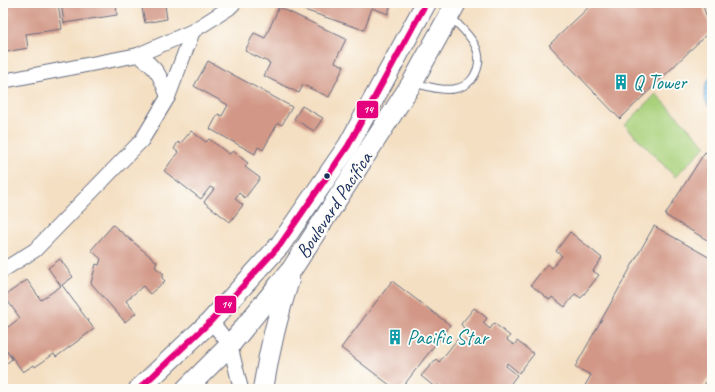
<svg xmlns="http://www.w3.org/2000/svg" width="715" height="392" viewBox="0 0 715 392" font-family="Caveat,sans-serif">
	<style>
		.green { fill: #a9d17b; stroke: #62806c }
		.water { fill: #75bfee; stroke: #4877a6 }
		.building { fill: #d29786 }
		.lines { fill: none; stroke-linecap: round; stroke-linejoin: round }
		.lane-casing { stroke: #676d81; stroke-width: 9 }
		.street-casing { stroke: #676d81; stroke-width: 16 }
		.secondary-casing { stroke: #676d81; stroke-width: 22 }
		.lane { stroke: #fff; stroke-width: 7 }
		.street { stroke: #fff; stroke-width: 14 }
		.secondary { stroke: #fff; stroke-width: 20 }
		.bus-1-casing { stroke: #fdfcf7; stroke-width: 9 }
		.bus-1 { stroke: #e5007d; stroke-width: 6 }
		.bus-dot { fill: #1b2f5e; stroke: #fdfcf7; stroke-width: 1.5 }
		.labels { text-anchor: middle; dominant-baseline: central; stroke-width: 3.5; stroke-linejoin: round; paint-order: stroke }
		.culture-label { font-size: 20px; fill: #0d838f; stroke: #fdfcf7; text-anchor: start }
		.street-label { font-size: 20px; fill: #1b2f5e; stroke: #fdfcf7 }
		.line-badge { stroke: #fdfcf7; stroke-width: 1.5 }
		.badge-label { font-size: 11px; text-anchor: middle; font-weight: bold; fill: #fff }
	</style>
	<rect width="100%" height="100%" fill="#fdfcf7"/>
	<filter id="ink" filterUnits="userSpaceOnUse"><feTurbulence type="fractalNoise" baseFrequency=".025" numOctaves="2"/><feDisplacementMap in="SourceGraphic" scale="8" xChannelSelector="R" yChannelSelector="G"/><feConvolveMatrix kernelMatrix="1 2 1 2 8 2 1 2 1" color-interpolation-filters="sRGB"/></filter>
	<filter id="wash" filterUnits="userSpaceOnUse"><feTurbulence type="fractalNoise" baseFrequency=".012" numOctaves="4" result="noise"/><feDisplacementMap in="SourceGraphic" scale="16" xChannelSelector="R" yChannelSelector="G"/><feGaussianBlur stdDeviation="0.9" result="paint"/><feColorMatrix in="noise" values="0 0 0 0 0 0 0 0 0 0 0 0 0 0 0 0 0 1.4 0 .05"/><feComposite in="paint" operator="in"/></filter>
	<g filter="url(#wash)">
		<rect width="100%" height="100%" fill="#f4dfc2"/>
		<!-- green -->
		<polygon class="green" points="656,94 706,146 675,177 625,125"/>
		<!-- water -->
		<path class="water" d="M712,75v35c-11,-10 -9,-24 0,-35z"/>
		<g id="blocks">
			<!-- building -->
			<g class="building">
				<polygon points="3,3 58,3 62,29 26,34 28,48 5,52 3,42"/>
				<polygon points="61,3 116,3 117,15 64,23"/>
				<polygon points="141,3 171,3 172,4 165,5 167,19 145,23"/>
				<polygon points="283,3 391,3 388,14 372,8 364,30"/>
				<polygon points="593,3 702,3 711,30 620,119 549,45"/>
				<polygon points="279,7 346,39 335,62 344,66 329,97 303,85 299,93 264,76 270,63 245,51 254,33 265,38"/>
				<polygon points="208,61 292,107 282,125 278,123 263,150 258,147 255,154 210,129 218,114 222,116 228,105 194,86"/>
				<polygon points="302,106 323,118 314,131 294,119"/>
				<polygon points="191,131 206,142 209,139 229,154 233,151 248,163 245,167 260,178 245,198 239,193 235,199 243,205 230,222 204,202 214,189 210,187 201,199 164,171 178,152 174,149 178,142 180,144"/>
				<polygon points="705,152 712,156 712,243 665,215"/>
				<polygon points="113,225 157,262 155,267 164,274 162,278 165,281 150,294 143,286 126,301 136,313 125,322 91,283 96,264 99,265 101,259 91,250"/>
				<polygon points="654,226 712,259 712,371 702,389 583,389 591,375 575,367"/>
				<polygon points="570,232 602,258 593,271 599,275 581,298 575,294 565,307 552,297 550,300 531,285 547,264 552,268 562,256 556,251"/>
				<polygon points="60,259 73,277 62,285 94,329 56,357 54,354 35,367 34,365 23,372 3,345 3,320 8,327 20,318 4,296 27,280 41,300 61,286 48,268"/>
				<polygon points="392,281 450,325 401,389 395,389 341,348"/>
				<polygon points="474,308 487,318 483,323 490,329 494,323 510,336 507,340 514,345 517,341 534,354 519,373 507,363 506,366 517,375 507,389 443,389 438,385 436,388 421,376 436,359 439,362 465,330 461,324"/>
				<polygon points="3,346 12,359 3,366"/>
			</g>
		</g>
	</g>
	<g filter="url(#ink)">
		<use href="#blocks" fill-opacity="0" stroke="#676d81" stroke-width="1"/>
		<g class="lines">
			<!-- lane casing -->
			<g class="lane-casing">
				<path id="lane" d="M414,83c13,3 27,8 40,6 8,-1 16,-6 20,-13 15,-26 -8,-43 -24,-60"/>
			</g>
			<!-- street casing -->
			<g class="street-casing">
				<g id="street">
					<path d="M138,55c20,14 22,20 30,42"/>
					<polyline points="3,81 138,55 193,31 229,8 234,3"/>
					<polyline points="3,270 35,250 142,140 168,97 193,31"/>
					<polyline points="211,321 230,345 241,389"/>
				</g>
			</g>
			<!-- secondary casing -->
			<g class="secondary-casing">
				<g id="secondary">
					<polyline points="139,389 211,321 280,245 348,146 426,3"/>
					<polyline points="186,389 230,345 292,269 412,83 456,3"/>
					<path d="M263,389c6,-37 14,-73 26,-109"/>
				</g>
			</g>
			<!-- lane -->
			<use href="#lane" class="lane"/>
			<!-- street -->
			<use href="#street" class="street"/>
			<!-- secondary -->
			<use href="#secondary" class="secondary"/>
			<!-- bus-1 casing -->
			<g class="bus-1-casing">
				<polyline id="bus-1" points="139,389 211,321 280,245 348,146 426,3"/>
			</g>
			<!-- bus-1 -->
			<use href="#bus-1" class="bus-1"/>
		</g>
	</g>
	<!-- icons -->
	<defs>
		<g id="building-bare" transform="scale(1.2)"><path d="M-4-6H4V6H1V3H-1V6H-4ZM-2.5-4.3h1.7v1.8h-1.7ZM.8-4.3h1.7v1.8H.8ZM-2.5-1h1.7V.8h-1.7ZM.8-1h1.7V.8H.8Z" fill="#0f9aa8" stroke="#fdfcf7" stroke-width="2.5" paint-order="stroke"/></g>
	</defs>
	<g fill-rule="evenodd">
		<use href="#building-bare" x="621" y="82"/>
		<use href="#building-bare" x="395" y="337"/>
	</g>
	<!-- markers -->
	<circle class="bus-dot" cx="327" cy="176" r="3.5"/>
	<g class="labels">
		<!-- culture labels -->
		<g class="culture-label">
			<text x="633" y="82">Q Tower</text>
			<text x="407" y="337">Pacific Star</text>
		</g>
		<!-- street labels -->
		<g class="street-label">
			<text transform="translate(334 205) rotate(-57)">Boulevard Pacífica</text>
		</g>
	</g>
	<g class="line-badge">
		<rect x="356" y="100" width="23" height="19" rx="4" fill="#e5007d"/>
		<rect x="214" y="295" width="23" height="19" rx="4" fill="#e5007d"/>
	</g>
	<g class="badge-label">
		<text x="368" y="113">14</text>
		<text x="226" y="308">14</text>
	</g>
	<!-- margin -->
	<rect width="715" height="392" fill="none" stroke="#fdfcf7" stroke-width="16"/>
</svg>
